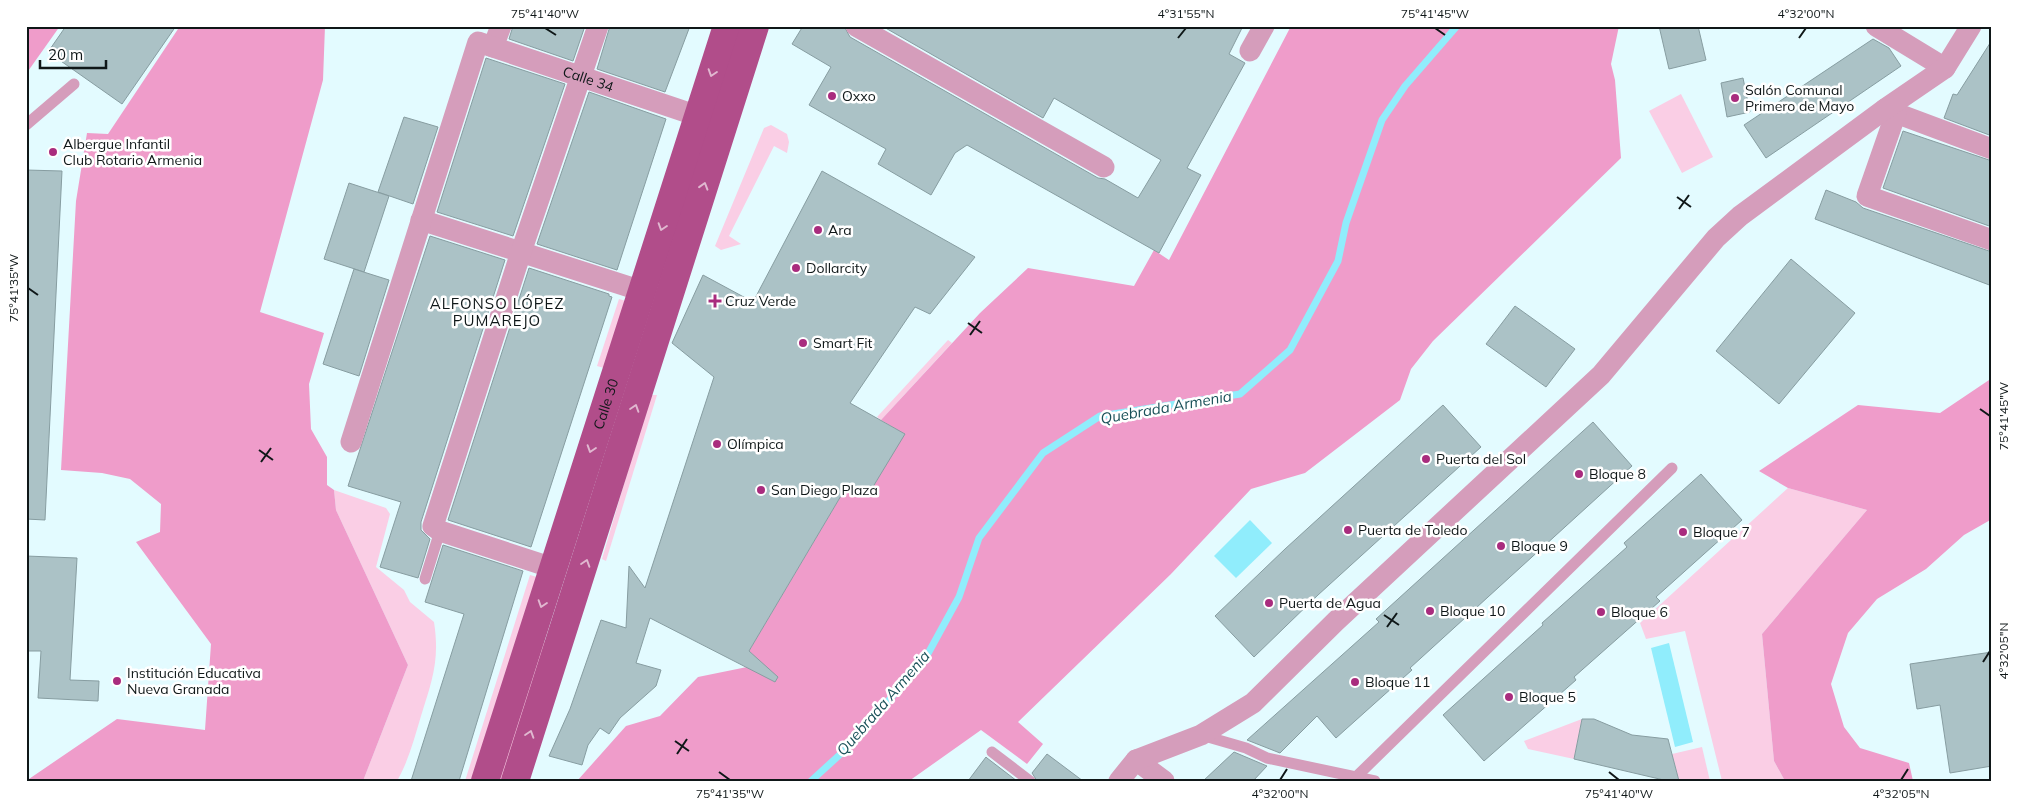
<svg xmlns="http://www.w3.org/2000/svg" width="2018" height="807" viewBox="0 0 2018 807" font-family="Mulish,sans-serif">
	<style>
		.green { fill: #facee5 }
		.forest { fill: #ef9cca }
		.water { fill: #90edfc }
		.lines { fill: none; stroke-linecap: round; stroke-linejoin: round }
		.stream { stroke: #90edfc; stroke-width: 7 }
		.building { fill: #abc2c6; stroke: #879da1 }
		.service { stroke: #d59dbb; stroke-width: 11 }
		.minor { stroke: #d59dbb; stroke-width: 21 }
		.primary { stroke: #b14d8a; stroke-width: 28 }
		.oneway { stroke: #e0b8d0 }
		.ticks { fill: none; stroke: #0f1718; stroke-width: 2 }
		.poi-dot { fill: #a92c7e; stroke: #fff; stroke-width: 2 }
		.labels { text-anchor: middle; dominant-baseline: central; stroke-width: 5; stroke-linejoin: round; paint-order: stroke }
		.street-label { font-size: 14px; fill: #0f1718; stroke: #fff }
		.poi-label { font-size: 14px; fill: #0f1718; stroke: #fff; text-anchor: start }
		.neighbourhood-label { font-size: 15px; letter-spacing: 1px; fill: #0f1718; stroke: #fff }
		.water-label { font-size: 15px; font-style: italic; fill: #195058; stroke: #fff }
		.neatline { fill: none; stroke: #0f1718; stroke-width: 2 }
		.ticks-label { font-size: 12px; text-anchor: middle; fill: #0f1718 }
	</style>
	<rect width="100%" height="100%" fill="#e3fbff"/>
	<!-- green -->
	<g class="green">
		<polygon points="1681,94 1713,157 1682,173 1649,111"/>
		<polygon points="771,125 787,134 789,142 787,153 774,146 729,236 741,244 721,250 715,246 764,128"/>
		<polygon points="619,299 626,301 604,368 597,366"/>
		<polygon points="948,340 952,343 881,420 877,417"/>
		<polygon points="650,395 657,395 606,561 602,559"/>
		<polygon points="1788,488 1867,510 1762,634 1774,761 1785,781 1722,781 1685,631 1646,639 1640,623"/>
		<path d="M334,490l52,18 4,6 -14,53 28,23 6,12 24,20c6,38 -2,59 -13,94 -7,23 -12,44 -24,65h-34l45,-116 -72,-155z"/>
		<polygon points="530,575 537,577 472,781 465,781"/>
		<polygon points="544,642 546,642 502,781 499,781"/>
		<polygon points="1582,719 1574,759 1528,749 1524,741"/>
		<polygon points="1702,747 1710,781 1679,781 1672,754"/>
	</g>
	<!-- forest -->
	<g class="forest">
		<polygon points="26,26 60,26 26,74"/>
		<polygon points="180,26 325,26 323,80 260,312 324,333 309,384 311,429 327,457 327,485 334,490 336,510 408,665 363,781 26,781 117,719 205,730 211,644 136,542 160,532 161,504 130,479 102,473 61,470 76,201 87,133 108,134"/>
		<polygon points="1291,26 1619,26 1611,64 1615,80 1621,158 1433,341 1411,369 1400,400 1305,473 1251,489 1171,574 1018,722 1043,744 1027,764 981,730 909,781 577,781 626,726 660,716 698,677 747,667 753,655 749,651 848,484 868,495 904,434 881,420 980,313 1028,268 1134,286 1154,250 1169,260"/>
		<polygon points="1992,378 1992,519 1964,535 1926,569 1877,599 1848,633 1831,684 1844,727 1860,748 1909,763 1913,781 1785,781 1774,761 1762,634 1867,510 1788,488 1759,471 1858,405 1940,413"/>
	</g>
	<!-- water -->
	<g class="water">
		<polygon points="1250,520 1272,543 1236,578 1214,556"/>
		<polygon points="1669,643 1693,742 1675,747 1651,648"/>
	</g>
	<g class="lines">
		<!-- stream -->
		<polyline class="stream" points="811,781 846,749 925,659 959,597 979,538 1043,453 1100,416 1240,394 1290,350 1338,261 1346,223 1382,120 1405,86 1457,26"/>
	</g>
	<!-- building -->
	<g class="building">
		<polygon points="66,26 176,26 122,104 48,52"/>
		<polygon points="513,26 585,26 573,61 509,39"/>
		<polygon points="610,26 690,26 665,92 597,69"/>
		<polygon points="803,26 844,26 850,37 1098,178 1105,179 1138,198 1161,160 1054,98 1043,118 882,26 1243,26 1229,54 1245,63 1187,168 1201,175 1159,253 967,145 955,153 931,195 878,164 886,149 809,105 831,67 792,44"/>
		<polygon points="1659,26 1698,26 1706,60 1669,69"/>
		<polygon points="1873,39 1889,48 1901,66 1766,158 1744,125"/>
		<polygon points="1992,40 1992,136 1944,118 1953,94 1957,95"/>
		<polygon points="486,58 565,84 513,236 437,212"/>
		<polygon points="1743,78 1750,112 1727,117 1721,83"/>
		<polygon points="589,92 666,119 617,270 537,244"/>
		<polygon points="404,117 438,127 413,204 378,192"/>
		<polygon points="1903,131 1992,161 1992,227 1883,188"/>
		<polygon points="26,170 62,171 45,520 26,519"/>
		<polygon points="822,171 975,257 930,314 915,307 850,403 905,434 868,495 848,484 749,651 778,677 775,682 650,618 636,663 661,670 656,686 620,718 609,734 600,728 588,745 582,765 549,756 570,709 601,620 626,628 629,566 645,588 714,377 672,343 703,275 753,302"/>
		<polygon points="349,183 389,196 364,272 324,259"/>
		<polygon points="1826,190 1856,202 1863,208 1992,252 1992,286 1815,219"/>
		<polygon points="430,236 505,260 421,522 421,530 430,539 418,578 380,567 401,502 348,486"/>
		<polygon points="1791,259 1855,313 1779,404 1716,351"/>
		<polygon points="529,268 609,294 609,296 612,297 531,547 448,520"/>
		<polygon points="354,269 389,280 359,376 323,364"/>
		<polygon points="1515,306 1575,349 1546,387 1486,344"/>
		<polygon points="1443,405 1481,447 1318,595 1254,657 1215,616 1285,549"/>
		<polygon points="1593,422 1632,466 1410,668 1412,670 1336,738 1317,716 1280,753 1247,740 1379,622 1376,619"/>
		<polygon points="1701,474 1742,520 1656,597 1660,601 1574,677 1576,680 1484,761 1443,715 1543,625 1542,623 1627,547 1624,543"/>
		<polygon points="443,545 523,571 459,781 411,781 464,614 425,602"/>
		<polygon points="26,556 77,558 70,680 99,681 98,701 38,698 41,651 26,651"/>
		<polygon points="1992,652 1992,766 1950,773 1940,705 1917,709 1910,664"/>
		<polygon points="1582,719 1594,719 1632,735 1668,739 1679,781 1668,781 1574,759"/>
		<polygon points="1234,752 1267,766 1253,781 1203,781"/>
		<polygon points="1047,754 1083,781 1037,781 1032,773"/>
		<polygon points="986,757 987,758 1017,781 968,781"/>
	</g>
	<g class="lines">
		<!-- service -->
		<g class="service">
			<polyline points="26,125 74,84"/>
			<polyline points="425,579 440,531"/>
			<polyline points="1201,735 1246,748 1267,758 1375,781"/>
			<polyline points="992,752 1030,781"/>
			<polyline points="1356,777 1672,468"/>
		</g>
		<!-- minor -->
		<g class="minor">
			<polyline points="856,26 1104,167"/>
			<polyline points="1876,26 1945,68"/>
			<polyline points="493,47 501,26"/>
			<polyline points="1250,51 1264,26"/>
			<polyline points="1885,109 1992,149"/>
			<polyline points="1896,113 1867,196 1992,240"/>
			<polyline points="421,220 642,291"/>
			<path id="s1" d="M351,442l127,-400 220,74"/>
			<polyline points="553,568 440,531 433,526 521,252 598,26"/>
			<polyline points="1136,760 1164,781"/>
			<polyline points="1119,781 1136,760 1201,735 1253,703 1336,621 1601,375 1716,238 1740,216 1885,109 1945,68 1971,26"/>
		</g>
		<!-- primary -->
		<g class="primary">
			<path id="s2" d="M485,781l242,-755"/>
			<polyline points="515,781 755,26"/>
		</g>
	</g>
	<!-- one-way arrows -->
	<defs><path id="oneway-chevron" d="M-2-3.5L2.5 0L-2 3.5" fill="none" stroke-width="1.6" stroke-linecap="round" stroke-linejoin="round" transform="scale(1.25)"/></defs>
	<g class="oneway">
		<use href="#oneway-chevron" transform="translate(712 73) rotate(108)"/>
		<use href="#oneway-chevron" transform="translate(704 186) rotate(-73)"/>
		<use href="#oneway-chevron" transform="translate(662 227) rotate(108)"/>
		<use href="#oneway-chevron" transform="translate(635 408) rotate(-72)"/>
		<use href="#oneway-chevron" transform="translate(591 449) rotate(108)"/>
		<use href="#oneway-chevron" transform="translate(586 563) rotate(-72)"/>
		<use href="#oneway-chevron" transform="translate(542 604) rotate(108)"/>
		<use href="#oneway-chevron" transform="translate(530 734) rotate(-72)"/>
	</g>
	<!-- ticks -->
	<path class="ticks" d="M545,28l11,7M1435,28l10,7M1178,38l8,-10M1799,38l7,-10M1677,197l14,10M1679,209l10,-14M28,288l10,7M968,323l14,10M970,335l10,-14M1980,409l10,7M259,450l14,10M261,462l10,-14M1384,615l15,10M1387,627l10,-14M1983,662l7,-11M675,741l14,10M677,754l10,-15M719,772l11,8M1609,772l10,8M1280,780l7,-11M1901,780l7,-11"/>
	<!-- markers -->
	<g class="poi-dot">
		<circle cx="832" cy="96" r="5"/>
		<circle cx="1735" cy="98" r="5"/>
		<circle cx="53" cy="152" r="5"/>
		<circle cx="818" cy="230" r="5"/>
		<circle cx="796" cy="268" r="5"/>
		<path d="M712.5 293.5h5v5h5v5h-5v5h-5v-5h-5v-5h5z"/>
		<circle cx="803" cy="343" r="5"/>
		<circle cx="717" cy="444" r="5"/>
		<circle cx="1426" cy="459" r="5"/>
		<circle cx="1579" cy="474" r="5"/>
		<circle cx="761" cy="490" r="5"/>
		<circle cx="1348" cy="530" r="5"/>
		<circle cx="1683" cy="532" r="5"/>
		<circle cx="1501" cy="546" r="5"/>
		<circle cx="1269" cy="603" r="5"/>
		<circle cx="1430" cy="611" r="5"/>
		<circle cx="1601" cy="612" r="5"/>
		<circle cx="117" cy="681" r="5"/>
		<circle cx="1355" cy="682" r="5"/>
		<circle cx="1509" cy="697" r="5"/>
	</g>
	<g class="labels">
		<!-- street labels -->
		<g class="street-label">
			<text stroke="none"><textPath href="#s1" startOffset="536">Calle 34</textPath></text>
			<text stroke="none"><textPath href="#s2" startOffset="396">Calle 30</textPath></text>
		</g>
		<!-- poi labels -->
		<g class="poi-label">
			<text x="1745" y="90">Salón Comunal<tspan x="1745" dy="16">Primero de Mayo</tspan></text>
			<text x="842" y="96">Oxxo</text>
			<text x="63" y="144">Albergue Infantil<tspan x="63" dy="16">Club Rotario Armenia</tspan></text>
			<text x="828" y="230">Ara</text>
			<text x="806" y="268">Dollarcity</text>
			<text x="725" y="301">Cruz Verde</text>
			<text x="813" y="343">Smart Fit</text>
			<text x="727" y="444">Olímpica</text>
			<text x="1436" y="459">Puerta del Sol</text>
			<text x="1589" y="474">Bloque 8</text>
			<text x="771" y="490">San Diego Plaza</text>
			<text x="1358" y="530">Puerta de Toledo</text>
			<text x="1693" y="532">Bloque 7</text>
			<text x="1511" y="546">Bloque 9</text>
			<text x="1279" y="603">Puerta de Agua</text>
			<text x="1440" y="611">Bloque 10</text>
			<text x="1611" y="612">Bloque 6</text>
			<text x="127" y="673">Institución Educativa<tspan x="127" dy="16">Nueva Granada</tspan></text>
			<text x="1365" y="682">Bloque 11</text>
			<text x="1519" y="697">Bloque 5</text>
		</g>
		<!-- neighbourhood labels -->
		<g class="neighbourhood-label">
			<text x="497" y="303">ALFONSO LÓPEZ<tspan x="497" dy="17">PUMAREJO</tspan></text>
		</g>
		<!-- water labels -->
		<g class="water-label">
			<text transform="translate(1166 407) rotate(-10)">Quebrada Armenia</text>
			<text transform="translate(883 703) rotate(-49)">Quebrada Armenia</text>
		</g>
	</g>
	<!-- border -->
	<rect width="2018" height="807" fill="none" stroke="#ffffff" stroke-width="55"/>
	<!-- scale -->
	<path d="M40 60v8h66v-8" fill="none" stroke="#0f1718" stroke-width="2.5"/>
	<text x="48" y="60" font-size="15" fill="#0f1718" stroke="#ffffff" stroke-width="4" paint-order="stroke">20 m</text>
	<rect x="28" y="28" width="1962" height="752" class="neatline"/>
	<g class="ticks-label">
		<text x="545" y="18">75°41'40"W</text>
		<text x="1186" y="18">4°31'55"N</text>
		<text x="1435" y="18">75°41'45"W</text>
		<text x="1806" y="18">4°32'00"N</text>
		<text transform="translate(14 288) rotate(-90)" y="4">75°41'35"W</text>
		<text transform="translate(2004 416) rotate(-90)" y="4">75°41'45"W</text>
		<text transform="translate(2004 651) rotate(-90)" y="4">4°32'05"N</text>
		<text x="730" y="798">75°41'35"W</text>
		<text x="1280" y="798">4°32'00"N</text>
		<text x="1619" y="798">75°41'40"W</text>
		<text x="1901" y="798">4°32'05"N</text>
	</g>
</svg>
